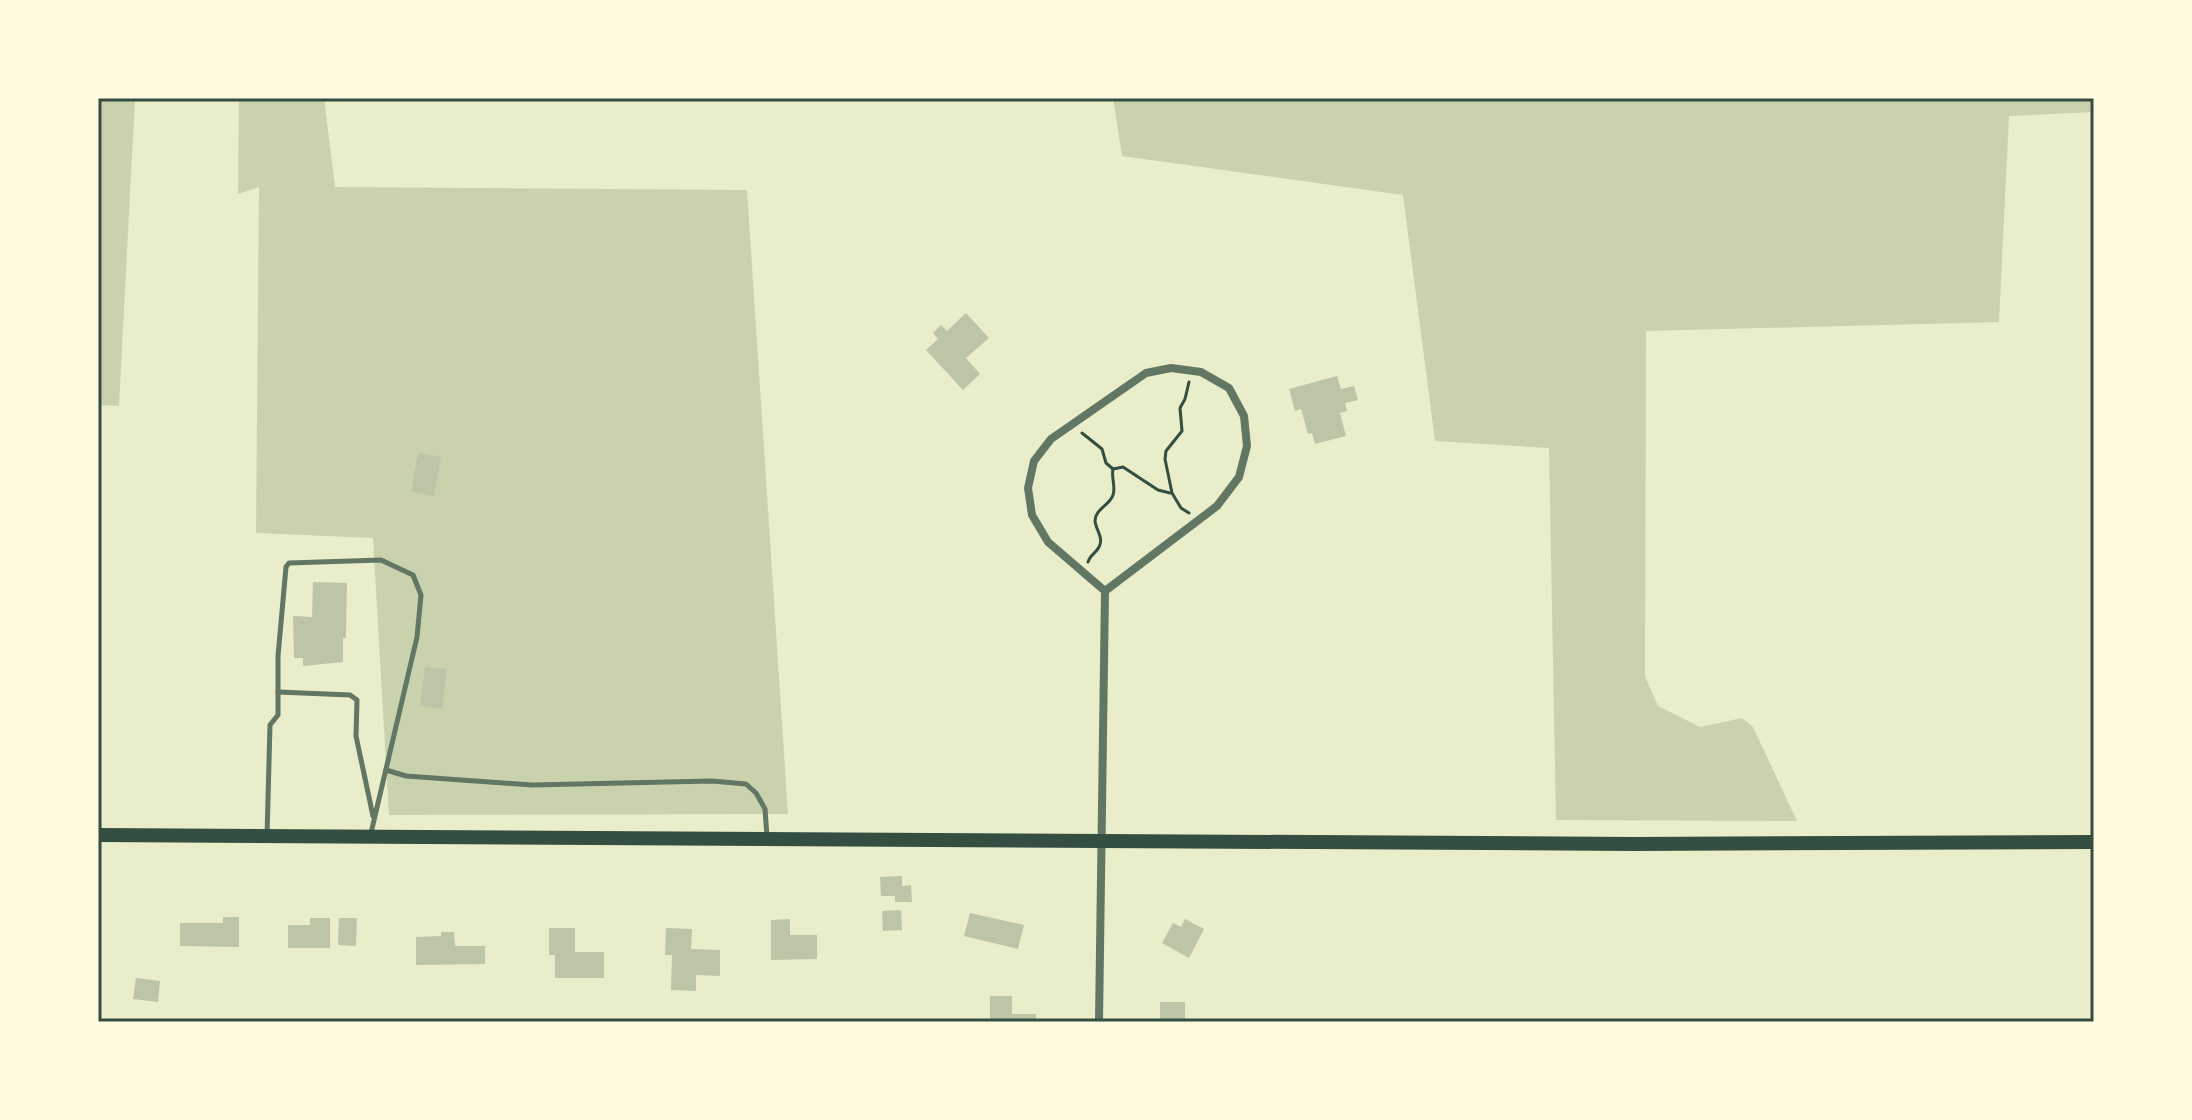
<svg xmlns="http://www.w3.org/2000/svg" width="2192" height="1120" viewBox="0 0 2192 1120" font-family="'PT Sans',sans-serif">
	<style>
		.green { fill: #cad2ad }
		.building { fill: #bcc5a7 }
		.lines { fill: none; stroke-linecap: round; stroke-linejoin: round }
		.path { stroke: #344e41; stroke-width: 3 }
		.service { stroke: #617663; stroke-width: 5 }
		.minor { stroke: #617663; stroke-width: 8 }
		.secondary { stroke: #344e41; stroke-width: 14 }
		.neatline { fill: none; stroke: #344e41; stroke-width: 3 }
	</style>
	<rect width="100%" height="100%" fill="#e9edc9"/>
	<!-- green -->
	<g class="green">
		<polygon points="98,98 135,98 119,406 98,405"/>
		<polygon points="239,98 324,98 335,187 747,190 788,814 389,815 373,538 256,533 259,187 238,194"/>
		<polygon points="1113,98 2094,98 2094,112 2009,116 1999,322 1646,331 1645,677 1658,706 1700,727 1742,718 1753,727 1797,821 1556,820 1549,448 1435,441 1403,195 1122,156"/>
	</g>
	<!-- building -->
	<g class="building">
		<polygon points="966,313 989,338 966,358 980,374 963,390 926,350 938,339 933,333 941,325 947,331"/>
		<polygon points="1337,376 1341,389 1354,386 1358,400 1345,403 1347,411 1340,413 1346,436 1315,444 1312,433 1308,434 1301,409 1295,411 1289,389"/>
		<polygon points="418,453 441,457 434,496 411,492"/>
		<polygon points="313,582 347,583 346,638 343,638 343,662 303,666 303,658 294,658 293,616 312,617"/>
		<polygon points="425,667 447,669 442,709 420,706"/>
		<polygon points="902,876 902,886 911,885 912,902 895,902 895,896 881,896 880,877"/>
		<polygon points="901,910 902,930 883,931 882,911"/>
		<polygon points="970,913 1024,925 1018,949 964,936"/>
		<polygon points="223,917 239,917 239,947 180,946 180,923 223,923"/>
		<polygon points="310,918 330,918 330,948 288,948 288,925 310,925"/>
		<polygon points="339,918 357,918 356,946 338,945"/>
		<polygon points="790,919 790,935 817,935 817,959 771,960 771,920"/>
		<polygon points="1185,919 1204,929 1189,958 1162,943 1173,923 1181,927"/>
		<polygon points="549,928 575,928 575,952 604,952 604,978 555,978 555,955 549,955"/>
		<polygon points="666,928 692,929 691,949 720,950 720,976 696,975 696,991 671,990 672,955 665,955"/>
		<polygon points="441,932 454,932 455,946 485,946 485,964 416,965 416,937 441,936"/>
		<polygon points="136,978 160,981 158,1002 133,999"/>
		<polygon points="990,996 1012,996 1012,1014 1036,1014 1036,1022 998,1022 998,1019 990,1019"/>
		<rect x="1160" y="1002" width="25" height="20"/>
	</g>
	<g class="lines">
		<!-- path -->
		<g class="path">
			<polyline points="1189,382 1185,399 1180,408 1182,431 1166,451 1165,459 1172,493 1181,508 1189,513"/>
			<path d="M1082,433l20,16 4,14 7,6c-2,9 3,18 0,26 -3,10 -18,14 -18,26 1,9 9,17 4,26 -3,6 -9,8 -11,15"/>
			<polyline points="1113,469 1123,467 1158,490 1170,493"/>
		</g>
		<!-- service -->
		<g class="service">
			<polyline points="278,692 350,695 357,700 356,736 373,816"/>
			<polyline points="386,770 406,776 532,785 712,781 746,784 756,793 765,809 767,837"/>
			<polyline points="267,836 270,725 278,715 278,656 286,567 289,563 381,560 413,575 421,595 417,637 371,833"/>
		</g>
		<!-- minor -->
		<g class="minor">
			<polygon points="1171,368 1201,372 1229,388 1244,416 1247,446 1239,477 1217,506 1105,591 1048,542 1032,515 1028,488 1034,461 1051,439 1146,373"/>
			<polyline points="1099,1022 1105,591"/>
		</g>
		<!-- secondary -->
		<polyline class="secondary" points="98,835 1634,844 2094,842"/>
	</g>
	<!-- border -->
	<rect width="2192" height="1120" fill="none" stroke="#fefae0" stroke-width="200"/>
	<rect x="100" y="100" width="1992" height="920" class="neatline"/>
</svg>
